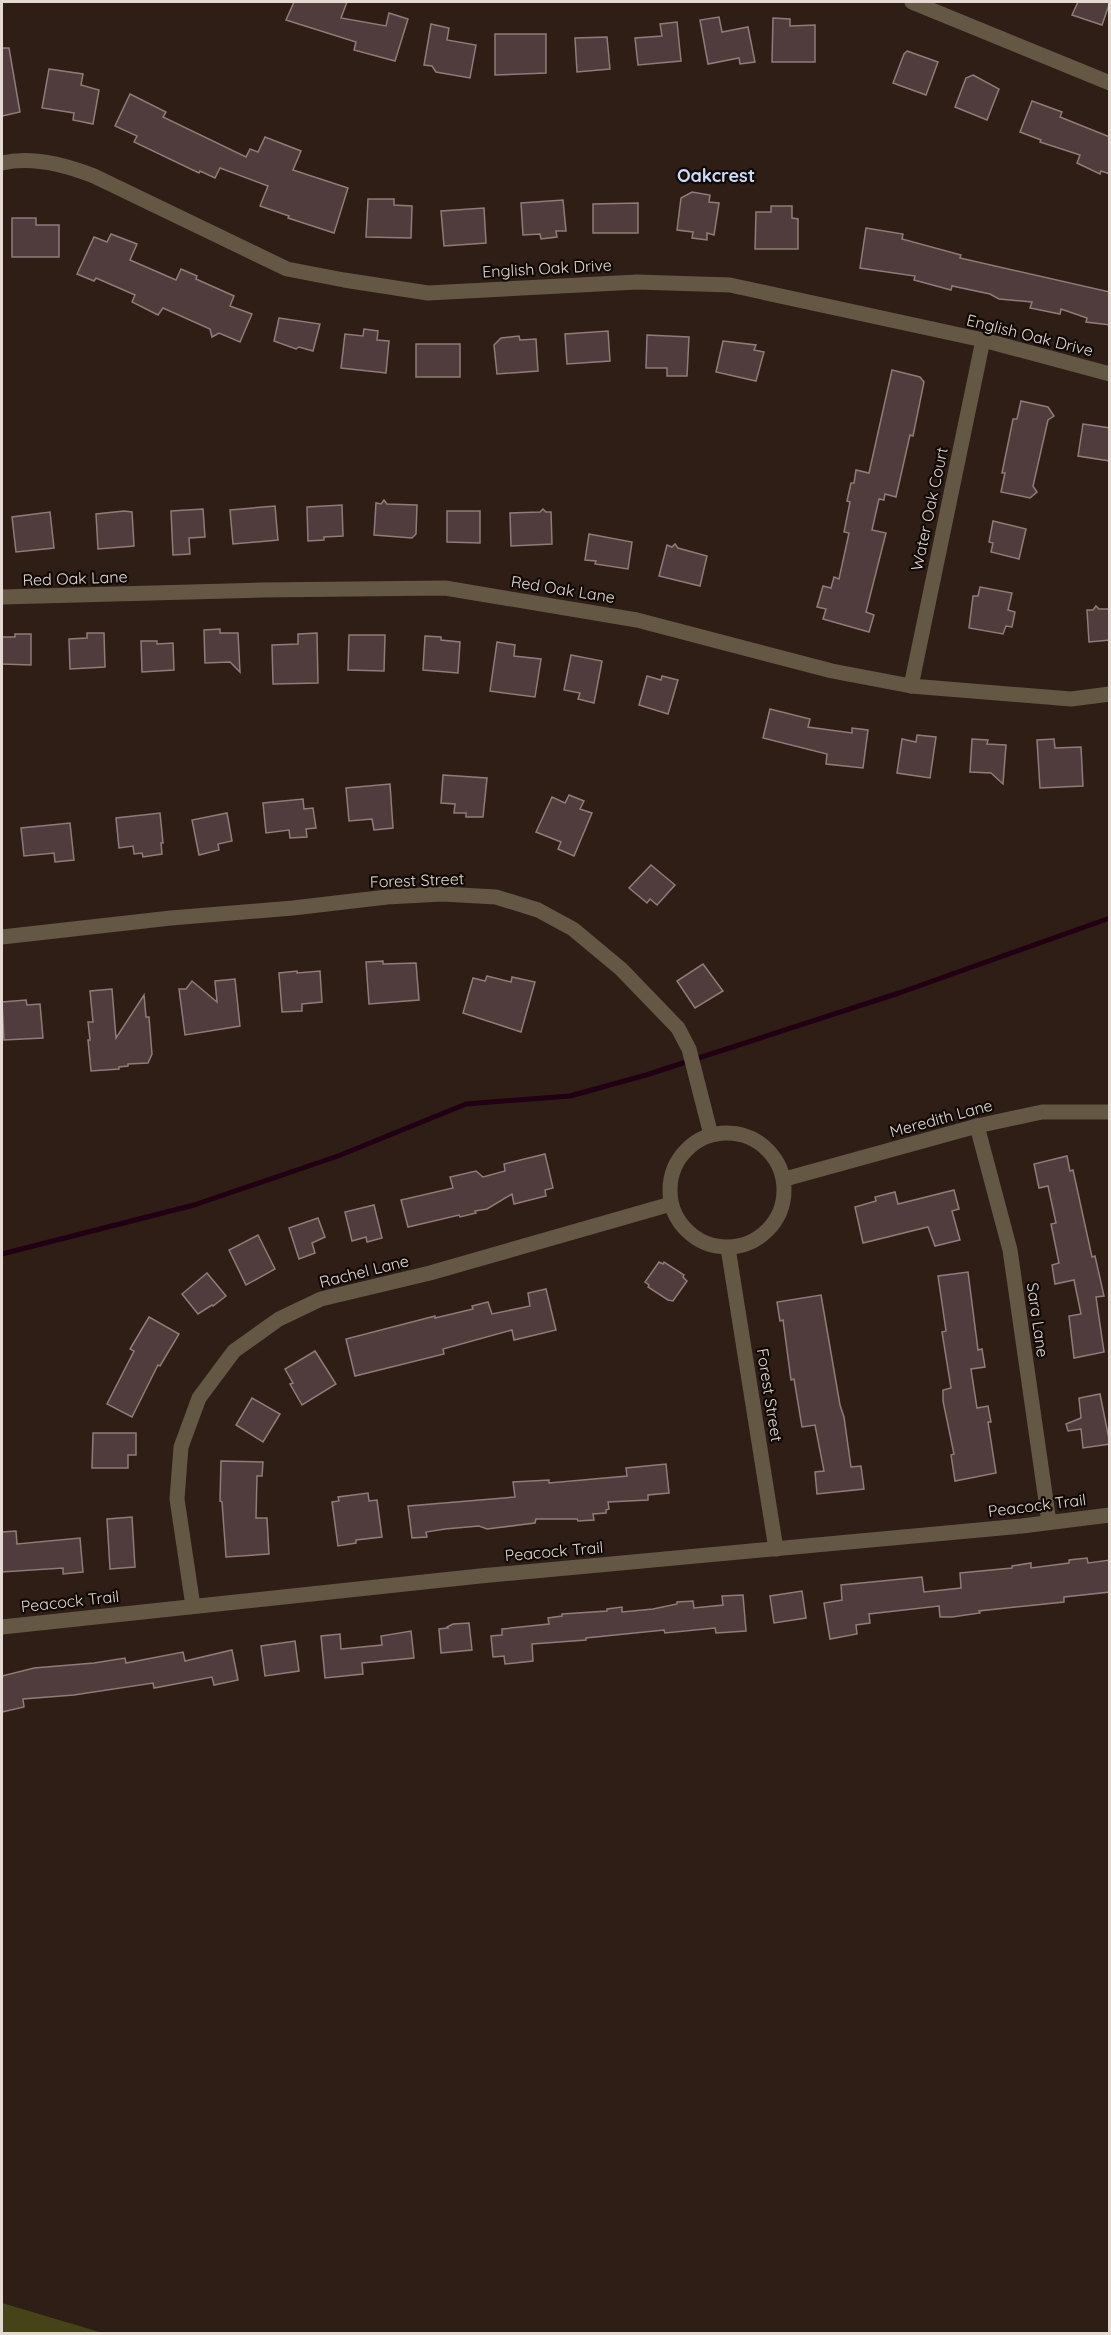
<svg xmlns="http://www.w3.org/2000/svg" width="1111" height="2335" viewBox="0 0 1111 2335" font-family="Quicksand,sans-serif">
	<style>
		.green { fill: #454317 }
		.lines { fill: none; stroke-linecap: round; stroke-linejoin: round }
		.stream { stroke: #200012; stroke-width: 5 }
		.building { fill: #503c3c; stroke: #917a7a; stroke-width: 1.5 }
		.street { stroke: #645744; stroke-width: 15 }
		.labels { text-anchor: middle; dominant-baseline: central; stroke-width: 4.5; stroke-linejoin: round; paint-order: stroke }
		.street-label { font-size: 16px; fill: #e5d9d4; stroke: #110a07 }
		.neighbourhood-label { font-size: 18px; font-weight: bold; fill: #cbddf6; stroke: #110a07 }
	</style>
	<rect width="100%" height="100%" fill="#2e1e16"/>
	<!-- green -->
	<polygon class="green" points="2,2303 103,2333 2,2333"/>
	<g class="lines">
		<!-- stream -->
		<polyline class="stream" points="2,1254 194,1205 338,1156 466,1104 570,1096 646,1075 899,993 1110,918"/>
	</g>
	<!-- building -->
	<g class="building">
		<polygon points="294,2 347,2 341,18 386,26 389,13 408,19 395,61 354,50 356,42 286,20"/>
		<polygon points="1078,2 1110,2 1102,25 1072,15"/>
		<polygon points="719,17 722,32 748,27 755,62 740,64 739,58 708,64 700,20"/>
		<polygon points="773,18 790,19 790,26 815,25 815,62 772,62"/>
		<polygon points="677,22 681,61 638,65 635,38 662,36 660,24"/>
		<polygon points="431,24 449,28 447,40 476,45 470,78 436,72 432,66 424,65"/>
		<polygon points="495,34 546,34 546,73 495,75"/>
		<polygon points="607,37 610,69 577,72 575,38"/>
		<polygon points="2,48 9,48 20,112 2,116"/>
		<polygon points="907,51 938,62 926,95 893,83 904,54"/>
		<polygon points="49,69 83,74 81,85 99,90 93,124 73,120 74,113 42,108"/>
		<polygon points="973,75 999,89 987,120 955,107 966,78"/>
		<polygon points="130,94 166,112 163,117 246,157 250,149 258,152 265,137 301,151 293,170 348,188 334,233 288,218 289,216 260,206 268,186 220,168 215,178 200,171 199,173 134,142 137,136 115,126"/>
		<polygon points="1032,101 1062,112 1060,117 1110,137 1110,174 1101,171 1100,174 1077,163 1080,155 1040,142 1041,140 1020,132"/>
		<polygon points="692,192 710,195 709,202 719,203 714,235 707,233 707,240 692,238 693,232 677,230 681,198"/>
		<polygon points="368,199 394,199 394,205 412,206 411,238 366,237"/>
		<polygon points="563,200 566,231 556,231 557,237 541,239 540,234 523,235 521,203"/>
		<polygon points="638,203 638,233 593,233 593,204"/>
		<polygon points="771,206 792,206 792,218 798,219 798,249 755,249 756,212 771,212"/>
		<polygon points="484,208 486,243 444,246 441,211"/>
		<polygon points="12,218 36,218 36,225 59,225 59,257 12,257"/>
		<polygon points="866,228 903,234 902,239 961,255 960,258 1110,292 1110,325 1086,322 1087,318 1061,309 1060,314 1030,308 1032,302 999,299 990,294 952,286 951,290 914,280 915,276 860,268"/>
		<polygon points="111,234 137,244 130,260 176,280 181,269 197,276 196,279 234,296 230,306 252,314 240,342 219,333 212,337 210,329 163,308 158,315 132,302 135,295 96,278 94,281 77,274 94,237 107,242"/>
		<polygon points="279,318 320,324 313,351 299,347 296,349 274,341"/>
		<polygon points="364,329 378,331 377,340 389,341 386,373 341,368 345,334 363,336"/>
		<polygon points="608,331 610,361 567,364 565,334"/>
		<polygon points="647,335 689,337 687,376 667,376 667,368 646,368"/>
		<polygon points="519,336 520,340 536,339 538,371 497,374 494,345 501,338"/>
		<polygon points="723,341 756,345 754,350 764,352 756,381 716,372"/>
		<rect x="416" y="344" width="44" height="33"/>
		<polygon points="892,370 920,377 924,382 913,436 910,435 896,497 885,494 884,500 879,499 872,530 886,533 866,612 874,615 869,632 823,619 826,609 817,607 823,586 831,588 834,577 839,579 849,533 844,532 850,502 847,501 851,483 854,483 856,470 869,473"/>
		<polygon points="1021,401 1048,407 1054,416 1048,420 1033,486 1037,492 1030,498 1001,492 1005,473 1002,473 1010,434 1013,419 1017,419"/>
		<polygon points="1083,424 1110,428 1110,461 1078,456"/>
		<polygon points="384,500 387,504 417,505 416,534 412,538 374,535 376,503 381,504"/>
		<polygon points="342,505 343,536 324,537 324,540 308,541 307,507"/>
		<polygon points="275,506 278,540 233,544 230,510"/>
		<polygon points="203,509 205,537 189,538 190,554 173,555 171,511"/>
		<polygon points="543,509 546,512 551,512 552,544 511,546 510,513 540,512"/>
		<polygon points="124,511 132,512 134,546 98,549 96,514"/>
		<polygon points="447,511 480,511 480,543 447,542"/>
		<polygon points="50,512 54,548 16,552 12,517"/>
		<polygon points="993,521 1026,529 1019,559 991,552 993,543 989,542"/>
		<polygon points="589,534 632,542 628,569 595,564 596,561 585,560"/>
		<polygon points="675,544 678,548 707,556 700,586 659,576 667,545 672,547"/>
		<polygon points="980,587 1012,593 1008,610 1015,612 1012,627 1006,626 1003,634 969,628 973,596 978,596"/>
		<polygon points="1096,606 1099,609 1110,609 1110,640 1089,642 1087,610 1093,610"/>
		<polygon points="220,629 220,633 238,633 240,672 230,662 205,663 204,630"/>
		<polygon points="87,633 104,633 105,667 70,669 69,639 87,638"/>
		<polygon points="317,633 318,683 273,684 272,645 298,644 298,634"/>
		<polygon points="15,634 31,634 31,665 2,664 2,637 15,637"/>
		<polygon points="349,635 385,635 384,671 348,670"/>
		<polygon points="425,636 441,637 441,640 460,642 458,673 423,670"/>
		<polygon points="141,641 157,641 157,644 173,643 174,670 142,672"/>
		<polygon points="497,642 515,645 514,656 541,659 535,697 490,691"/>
		<polygon points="571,655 602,661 594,703 578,699 580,693 564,690"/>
		<polygon points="647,676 661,680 662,676 678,680 668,714 639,705"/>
		<polygon points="770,709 810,719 808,727 852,733 852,728 868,730 863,768 826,764 827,754 763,738"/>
		<polygon points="917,735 936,737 930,778 897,773 902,739 916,742"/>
		<polygon points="972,739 988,740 987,744 1006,745 1003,784 991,773 970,772"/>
		<polygon points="1054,739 1055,748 1081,747 1083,786 1040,788 1037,740"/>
		<polygon points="443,775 487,778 483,817 466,817 466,813 454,813 455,804 441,803"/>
		<polygon points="390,784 393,828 374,830 372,819 349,821 346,788"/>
		<polygon points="569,795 584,801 580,809 592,813 574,856 558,849 561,842 536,832 552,797 565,803"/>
		<polygon points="303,799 304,809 313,808 316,828 306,829 307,837 290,838 289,830 266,833 263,803"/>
		<polygon points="160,813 163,843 161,843 162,854 143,857 142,853 134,854 133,846 119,848 116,818"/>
		<polygon points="227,813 232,841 218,844 219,850 199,855 192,820"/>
		<polygon points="70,823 74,860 55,862 54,853 24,856 21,828"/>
		<polygon points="651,865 675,885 657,905 650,899 647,903 629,888"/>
		<polygon points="383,961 383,964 416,963 419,1000 369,1004 366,962"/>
		<polygon points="703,964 723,991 695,1008 677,981"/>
		<polygon points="297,971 297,973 320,971 322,1002 302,1004 302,1011 282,1012 279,973"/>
		<polygon points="487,976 511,982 512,977 535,982 521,1032 463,1013 473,978 485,981"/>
		<polygon points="235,979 240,1026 185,1035 179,989 186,989 192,981 217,1002 215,981"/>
		<polygon points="112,989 116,1038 144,995 146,1017 149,1017 152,1054 148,1063 128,1064 128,1066 119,1067 119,1069 91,1071 88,1040 90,1040 88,1022 93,1022 90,991"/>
		<polygon points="26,1000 27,1005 40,1004 43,1038 4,1040 2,1002"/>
		<polygon points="545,1154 553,1188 545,1190 546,1196 514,1204 512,1194 487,1209 475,1211 476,1213 460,1217 459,1215 408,1227 401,1200 453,1188 450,1177 476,1171 483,1177 505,1171 504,1164"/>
		<polygon points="1067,1156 1070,1171 1073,1170 1092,1257 1095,1256 1104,1296 1096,1297 1104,1352 1074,1358 1069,1316 1081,1314 1074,1280 1055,1284 1052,1265 1059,1263 1051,1224 1056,1223 1048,1186 1039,1188 1034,1164"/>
		<polygon points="954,1190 959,1209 952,1211 960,1240 935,1246 928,1227 863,1243 855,1207 876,1201 875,1197 895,1192 898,1204"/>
		<polygon points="374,1205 382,1238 367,1242 366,1237 352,1241 345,1212"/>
		<polygon points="318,1218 325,1237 312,1243 315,1253 299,1259 289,1228"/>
		<polygon points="258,1235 275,1269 246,1285 229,1250"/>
		<polygon points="659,1262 663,1264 664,1262 684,1275 683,1277 687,1281 673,1301 668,1300 648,1287 649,1285 645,1282"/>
		<polygon points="968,1272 978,1350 982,1349 985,1367 971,1369 977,1408 988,1406 991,1422 988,1422 996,1473 955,1481 951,1455 954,1454 943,1401 943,1390 951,1388 942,1332 946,1331 938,1276"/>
		<polygon points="207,1273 226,1296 213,1306 212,1305 198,1314 182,1294"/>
		<polygon points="546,1289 556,1330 514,1340 512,1330 443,1349 444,1354 355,1376 346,1339 435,1316 435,1318 473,1309 472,1306 488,1302 492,1314 530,1306 528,1293"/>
		<polygon points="821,1295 840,1405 844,1417 851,1467 861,1466 864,1489 817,1494 815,1472 824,1471 815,1425 802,1427 794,1379 791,1380 783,1320 780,1321 777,1302"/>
		<polygon points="149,1317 179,1334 160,1366 158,1365 132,1417 107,1404 134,1351 130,1349"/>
		<polygon points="315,1351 336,1384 302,1405 290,1384 293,1383 285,1369"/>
		<polygon points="1100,1394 1110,1444 1083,1448 1081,1429 1068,1431 1066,1424 1081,1418 1079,1398"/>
		<polygon points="252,1398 280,1414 263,1442 236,1425"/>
		<polygon points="93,1433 136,1433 136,1455 128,1455 128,1468 92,1468"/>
		<polygon points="221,1461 263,1462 262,1476 257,1476 256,1518 267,1518 269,1554 226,1557 222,1502 220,1501"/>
		<polygon points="666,1464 669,1493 648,1495 648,1500 608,1502 609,1509 606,1510 606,1513 593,1514 594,1520 578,1521 577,1519 536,1519 535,1523 487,1529 479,1526 445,1529 426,1532 427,1537 412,1538 408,1506 515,1497 513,1482 549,1480 549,1483 627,1476 626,1468"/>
		<polygon points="368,1493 369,1501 377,1500 382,1537 356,1540 356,1543 338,1546 332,1502 339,1501 338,1497"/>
		<polygon points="132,1517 135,1567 110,1569 107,1519"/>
		<polygon points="16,1531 17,1544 80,1538 83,1572 63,1574 63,1568 2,1572 2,1532"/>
		<polygon points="1087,1558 1088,1563 1110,1560 1110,1592 1064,1597 1064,1602 979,1611 980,1613 952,1617 940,1617 939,1606 869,1614 870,1623 856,1625 857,1634 830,1639 824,1603 842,1600 841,1585 922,1577 924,1592 961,1588 960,1573 1012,1568 1012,1566 1031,1563 1031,1568 1069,1563 1069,1560"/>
		<polygon points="802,1591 806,1618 774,1623 770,1596"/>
		<polygon points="743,1595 746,1631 716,1633 715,1628 665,1633 664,1630 586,1638 586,1640 532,1644 533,1661 505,1664 504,1656 493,1657 491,1636 502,1635 502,1629 549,1624 548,1618 562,1616 562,1614 607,1611 607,1609 622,1607 622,1612 653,1609 677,1604 677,1602 693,1601 694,1608 723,1605 722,1596"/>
		<polygon points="469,1623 472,1650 441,1653 439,1629 448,1628 447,1627 453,1624"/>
		<polygon points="411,1631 414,1658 362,1663 363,1674 325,1678 321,1636 340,1634 341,1649 382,1645 381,1636"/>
		<polygon points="295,1641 299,1671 265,1676 261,1646"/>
		<polygon points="232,1650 238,1680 214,1685 212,1677 154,1688 153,1683 74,1695 23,1699 24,1707 2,1712 2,1676 34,1668 94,1663 125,1658 126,1663 183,1652 185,1661"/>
	</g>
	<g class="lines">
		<!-- street -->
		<g class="street">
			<polyline points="912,2 1110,83"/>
			<path d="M2,163c29,-7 64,2 92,13l193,93 57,11 84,13 209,-11 93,3 253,55 127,34"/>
			<polyline points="2,597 262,590 445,588 637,620 832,671 911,686 1071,699 1110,694"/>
			<polyline points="911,686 983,340"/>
			<polyline points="2,937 171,918 293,908 387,897 442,894 496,897 538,910 573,929 621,969 678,1028 689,1049 711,1135"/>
			<polyline points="977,1126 1010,1250 1049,1522"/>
			<circle cx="727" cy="1190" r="57"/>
			<polyline points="785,1179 977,1126 1042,1112 1110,1112"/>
			<polyline points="728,1248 776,1549"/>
			<polyline points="193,1606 177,1499 181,1447 199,1398 234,1351 279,1319 321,1299 430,1273 671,1204"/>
			<polyline points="2,1627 480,1576 1022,1526 1110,1515"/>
		</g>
	</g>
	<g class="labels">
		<!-- street labels -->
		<g class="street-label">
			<text transform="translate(547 268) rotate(-3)">English Oak Drive</text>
			<text transform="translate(1030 335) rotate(14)">English Oak Drive</text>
			<text transform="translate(929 509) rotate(-78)">Water Oak Court</text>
			<text transform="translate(75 578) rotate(-2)">Red Oak Lane</text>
			<text transform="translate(563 589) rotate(9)">Red Oak Lane</text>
			<text transform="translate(417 880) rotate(-2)">Forest Street</text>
			<text transform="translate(941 1118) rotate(-15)">Meredith Lane</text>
			<text transform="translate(364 1271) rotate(-14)">Rachel Lane</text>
			<text transform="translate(1038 1320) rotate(82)">Sara Lane</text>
			<text transform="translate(770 1395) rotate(81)">Forest Street</text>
			<text transform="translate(1037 1505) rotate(-7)">Peacock Trail</text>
			<text transform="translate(554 1551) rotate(-5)">Peacock Trail</text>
			<text transform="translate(70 1601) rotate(-6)">Peacock Trail</text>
		</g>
		<!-- neighbourhood labels -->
		<g class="neighbourhood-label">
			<text x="716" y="175">Oakcrest</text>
		</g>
	</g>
	<!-- border -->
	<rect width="1111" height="2335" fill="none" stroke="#e5d9d4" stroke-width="6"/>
</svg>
